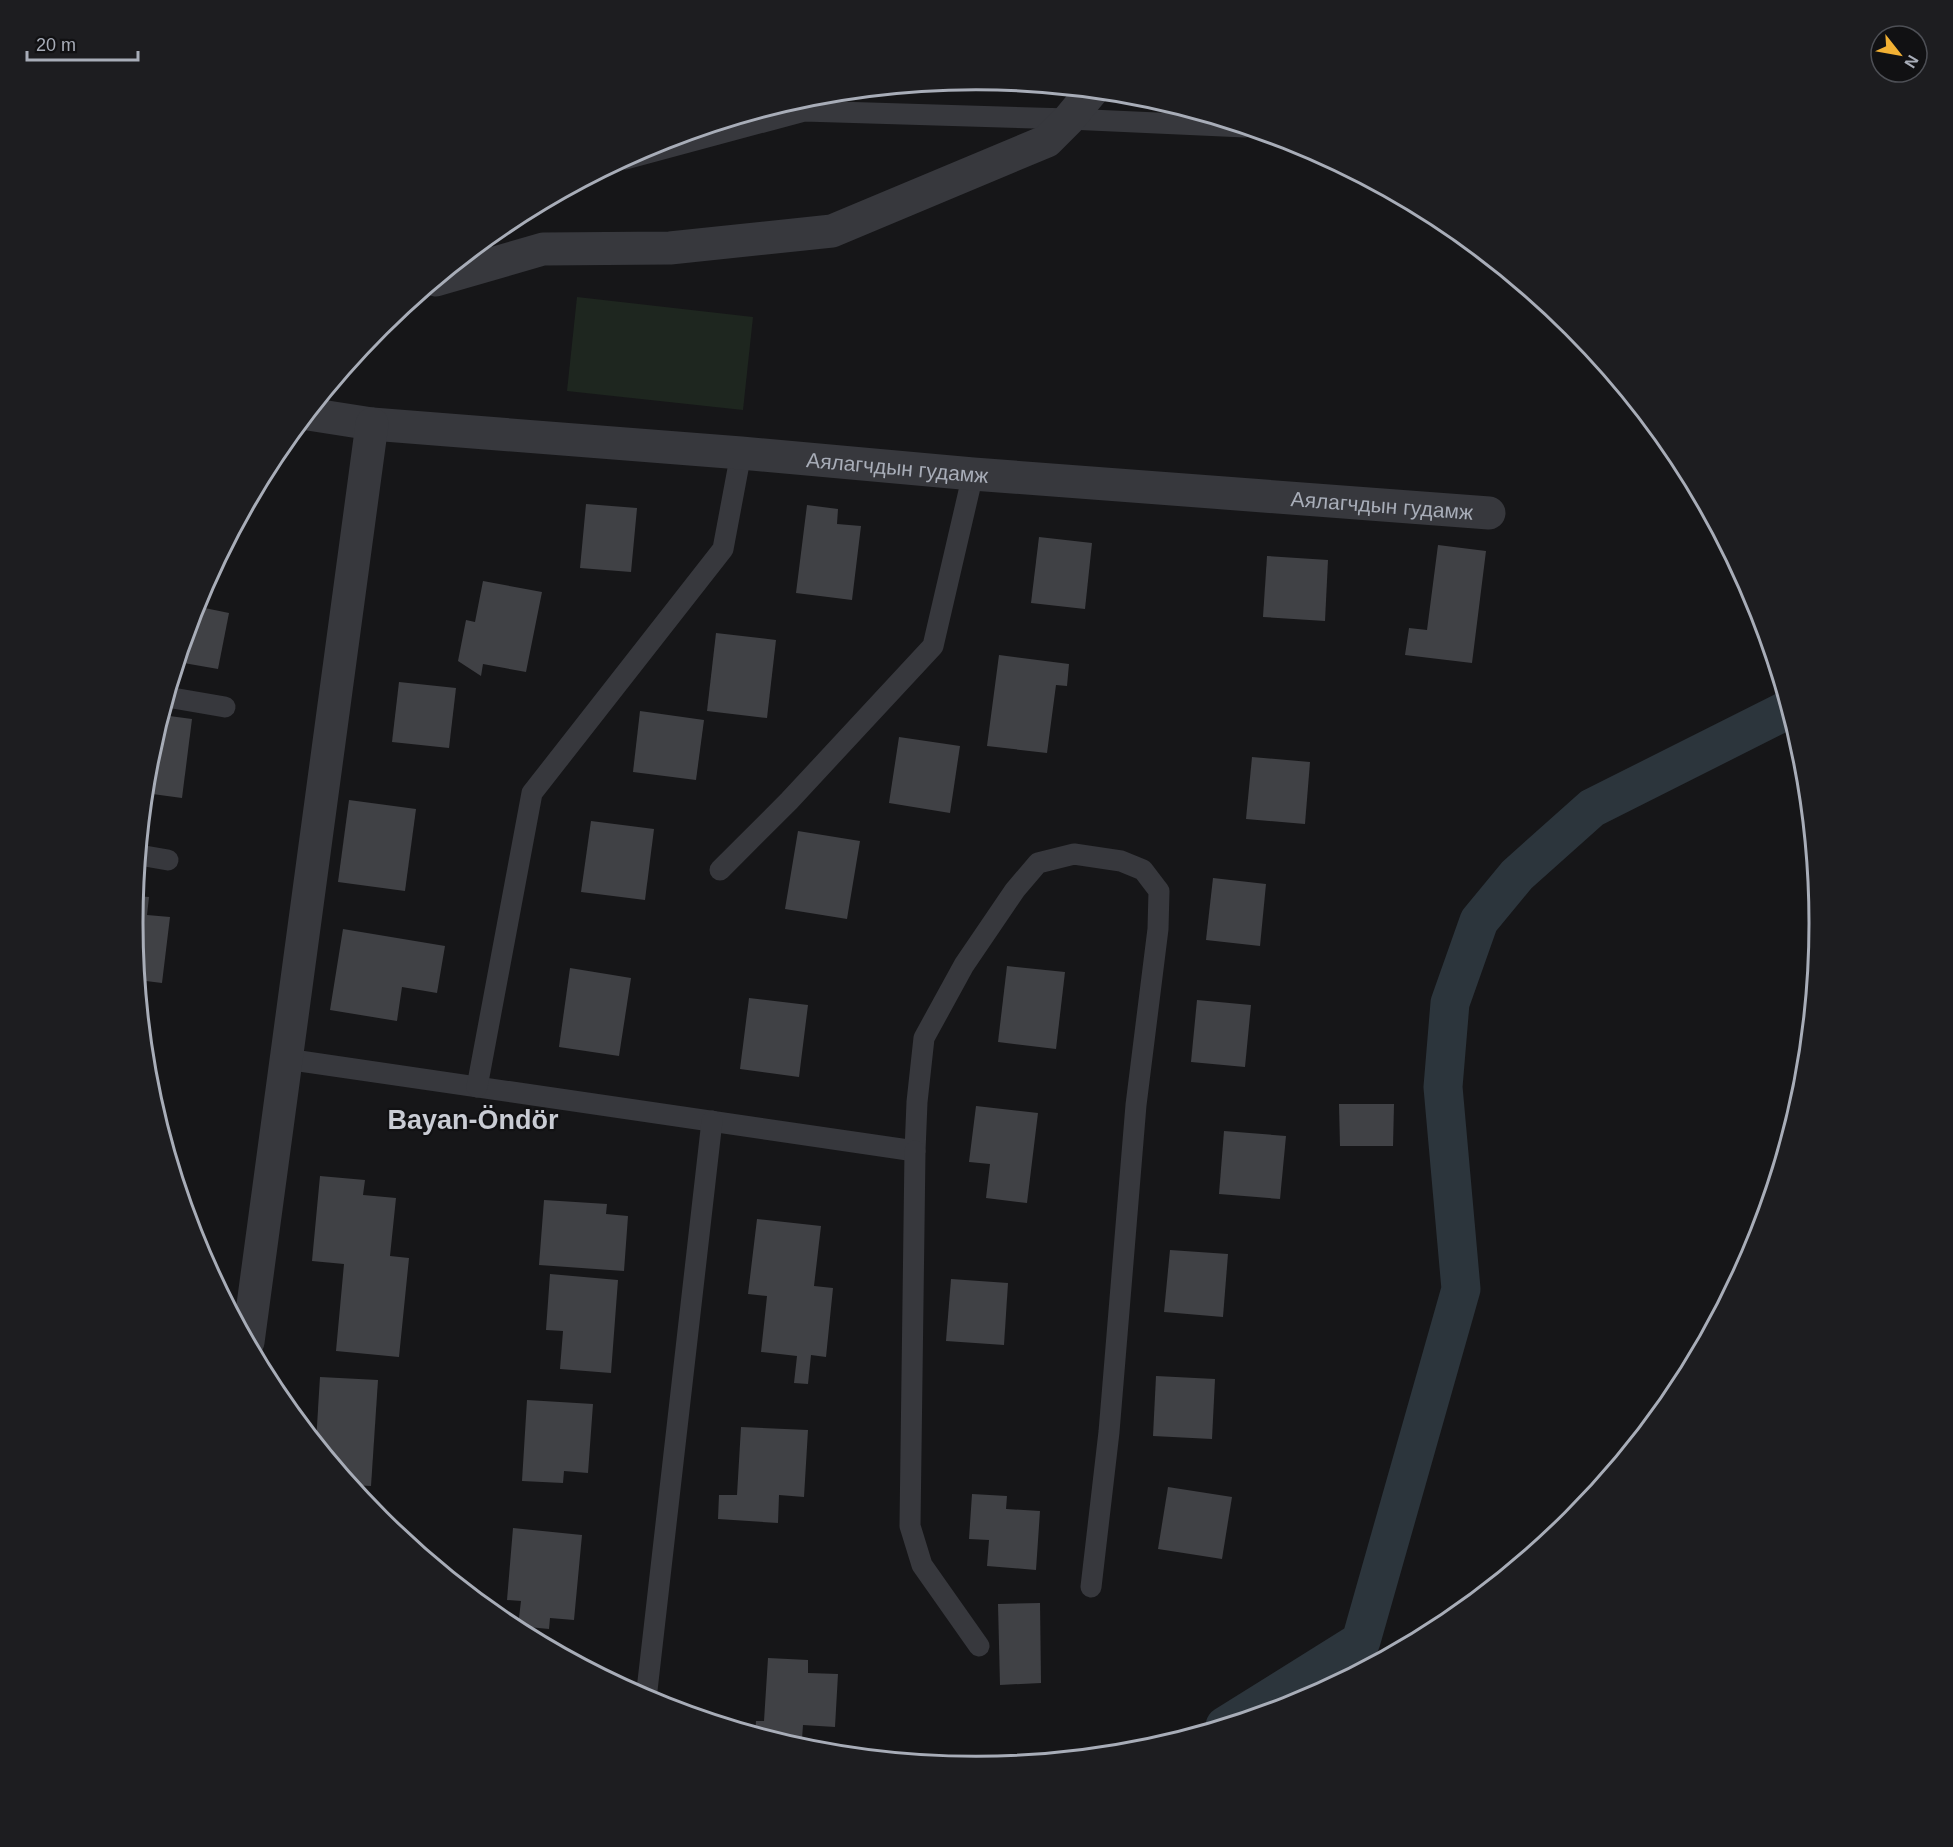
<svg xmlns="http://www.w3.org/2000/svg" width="1953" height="1847" viewBox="0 0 1953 1847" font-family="Arial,sans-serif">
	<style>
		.green { fill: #1e261f }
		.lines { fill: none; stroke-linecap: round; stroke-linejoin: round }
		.canal { stroke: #2c353c; stroke-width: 39 }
		.building { fill: #404145 }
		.lane { stroke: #37383d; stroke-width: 21 }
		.street { stroke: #37383d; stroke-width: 33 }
		.labels { text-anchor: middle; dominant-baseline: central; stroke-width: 4.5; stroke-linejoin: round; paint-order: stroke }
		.street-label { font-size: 21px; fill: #a8adb8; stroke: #111113 }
		.district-label { font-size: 27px; font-weight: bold; fill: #c9ccd4; stroke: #111113 }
		.rim { fill: none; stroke: #a8adb8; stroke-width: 3 }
	</style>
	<rect width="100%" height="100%" fill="#161618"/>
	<!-- green -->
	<polygon class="green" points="577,297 753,317 743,410 567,391"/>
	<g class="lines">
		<!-- canal -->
		<polyline class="canal" points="1225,1726 1361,1641 1461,1289 1443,1087 1450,1003 1479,921 1517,875 1592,808 1789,709"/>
	</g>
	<!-- building -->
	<g class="building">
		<polygon points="586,504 637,508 631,572 580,568"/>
		<polygon points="807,505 838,509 837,524 861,526 852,600 796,593"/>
		<polygon points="1039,537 1092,543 1085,609 1031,603"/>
		<polygon points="1438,545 1486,551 1472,663 1405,655 1409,628 1427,630"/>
		<polygon points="1267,556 1328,560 1325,621 1263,617"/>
		<polygon points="483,581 542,592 526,672 483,664 481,676 458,661 466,620 475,622"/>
		<polygon points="195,606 229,613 218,669 178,662"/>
		<polygon points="716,633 776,640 767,718 707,711"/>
		<polygon points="999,655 1069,664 1067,686 1056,685 1047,753 987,746"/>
		<polygon points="399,682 456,688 449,748 392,742"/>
		<polygon points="640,711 704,720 696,780 633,772"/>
		<polygon points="162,715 192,719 182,798 145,793 149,759"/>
		<polygon points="899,737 960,746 950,813 889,803"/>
		<polygon points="1252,757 1310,762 1305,824 1246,819"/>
		<polygon points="349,800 416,809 405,891 338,882"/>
		<polygon points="591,821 654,829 645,900 581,892"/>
		<polygon points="798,831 860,841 847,919 785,909"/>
		<polygon points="1213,878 1266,884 1260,946 1206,940"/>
		<polygon points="135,896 149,897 147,915 170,917 162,983 138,980 133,923"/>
		<polygon points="343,929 445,946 437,993 402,987 397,1021 330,1010"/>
		<polygon points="1007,966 1065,972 1056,1049 998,1042"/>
		<polygon points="570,968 631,978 619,1056 559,1047"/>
		<polygon points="749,998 808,1005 799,1077 740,1069"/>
		<polygon points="1197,1000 1251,1005 1245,1067 1191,1062"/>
		<polygon points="1339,1104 1394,1104 1393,1146 1340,1146"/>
		<polygon points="976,1106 1038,1113 1027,1203 986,1198 990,1164 969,1162"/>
		<polygon points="1224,1131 1286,1136 1280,1199 1219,1194"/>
		<polygon points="320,1176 365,1180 363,1195 396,1198 390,1256 409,1258 399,1357 336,1351 344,1264 312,1261"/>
		<polygon points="544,1200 607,1204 606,1214 628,1216 624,1271 539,1265"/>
		<polygon points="757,1219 821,1226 814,1286 833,1288 826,1357 811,1355 808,1384 794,1383 797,1356 761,1352 767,1296 748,1294"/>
		<polygon points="1170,1250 1228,1254 1223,1317 1164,1312"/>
		<polygon points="550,1274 618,1280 611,1373 560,1369 563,1331 546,1330"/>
		<polygon points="951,1279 1008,1283 1004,1345 946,1341"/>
		<polygon points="1156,1376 1215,1379 1212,1439 1153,1436"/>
		<polygon points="320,1377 378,1380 371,1486 351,1485 316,1442"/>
		<polygon points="527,1400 593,1404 588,1473 564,1471 563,1483 522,1481"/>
		<polygon points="741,1427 808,1430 804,1497 779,1495 778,1523 718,1519 719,1495 737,1495"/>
		<polygon points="1168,1487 1232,1497 1222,1559 1158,1549"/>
		<polygon points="972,1494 1007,1496 1006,1509 1040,1511 1036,1570 987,1566 989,1540 969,1539"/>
		<polygon points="513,1528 582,1535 574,1620 550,1618 549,1629 518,1626 521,1601 507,1600"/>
		<polygon points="1040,1603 1041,1683 1000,1685 998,1604"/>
		<polygon points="550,1648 568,1649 567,1657"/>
		<polygon points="768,1658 808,1660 808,1673 838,1674 835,1727 803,1725 802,1739 788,1738 788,1744 755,1734 756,1721 764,1721"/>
	</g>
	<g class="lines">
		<!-- lane -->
		<g class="lane">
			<polyline points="625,159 804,111 1069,119 1245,127"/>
			<polyline points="167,697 225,707"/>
			<polyline points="139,855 168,860"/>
			<polyline points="720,870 789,801 933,646 973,474"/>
			<polyline points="286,1059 915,1151 917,1102 924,1038 964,965 1015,890 1038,863 1074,854 1121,861 1143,870 1159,891 1158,929 1136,1105 1109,1432 1091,1587"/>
			<polyline points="477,1087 532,793 723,549 741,453"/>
			<polyline points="915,1151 910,1526 922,1565 979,1646"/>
			<polyline points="646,1699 712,1121"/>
		</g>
		<!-- street -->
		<g class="street">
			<polyline points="436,280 543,249 670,248 832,231 1047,141 1069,119 1092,91"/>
			<path id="s1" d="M308,414l64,10 369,29 232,21 516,39"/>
			<polyline points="248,1342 372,424"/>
		</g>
	</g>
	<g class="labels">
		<!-- street labels -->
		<g class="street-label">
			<text stroke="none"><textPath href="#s1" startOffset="592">Аялагчдын гудамж</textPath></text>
			<text stroke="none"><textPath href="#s1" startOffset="1078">Аялагчдын гудамж</textPath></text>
		</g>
		<!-- district labels -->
		<g class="district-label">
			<text x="473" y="1120">Bayan-Öndör</text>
		</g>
	</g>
	<!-- crop -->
	<path d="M0 0H1953V1847H0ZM143 923a833 833 0 1 1 1666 0a833 833 0 1 1-1666 0Z" fill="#1d1d20" fill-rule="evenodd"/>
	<path class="rim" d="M143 923a833 833 0 1 1 1666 0a833 833 0 1 1-1666 0Z"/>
	<!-- north arrow -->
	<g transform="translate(1899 54) rotate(121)"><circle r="28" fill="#111113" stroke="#4d4f55" stroke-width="1.5"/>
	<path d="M0-4.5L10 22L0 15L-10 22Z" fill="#f2b134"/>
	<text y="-9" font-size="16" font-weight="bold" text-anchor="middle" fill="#a8adb8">N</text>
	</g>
	<!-- scale -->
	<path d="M27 51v9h111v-9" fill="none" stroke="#a8adb8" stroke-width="3"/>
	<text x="36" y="51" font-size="18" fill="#a8adb8" stroke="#111113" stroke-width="4.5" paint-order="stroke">20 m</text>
</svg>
